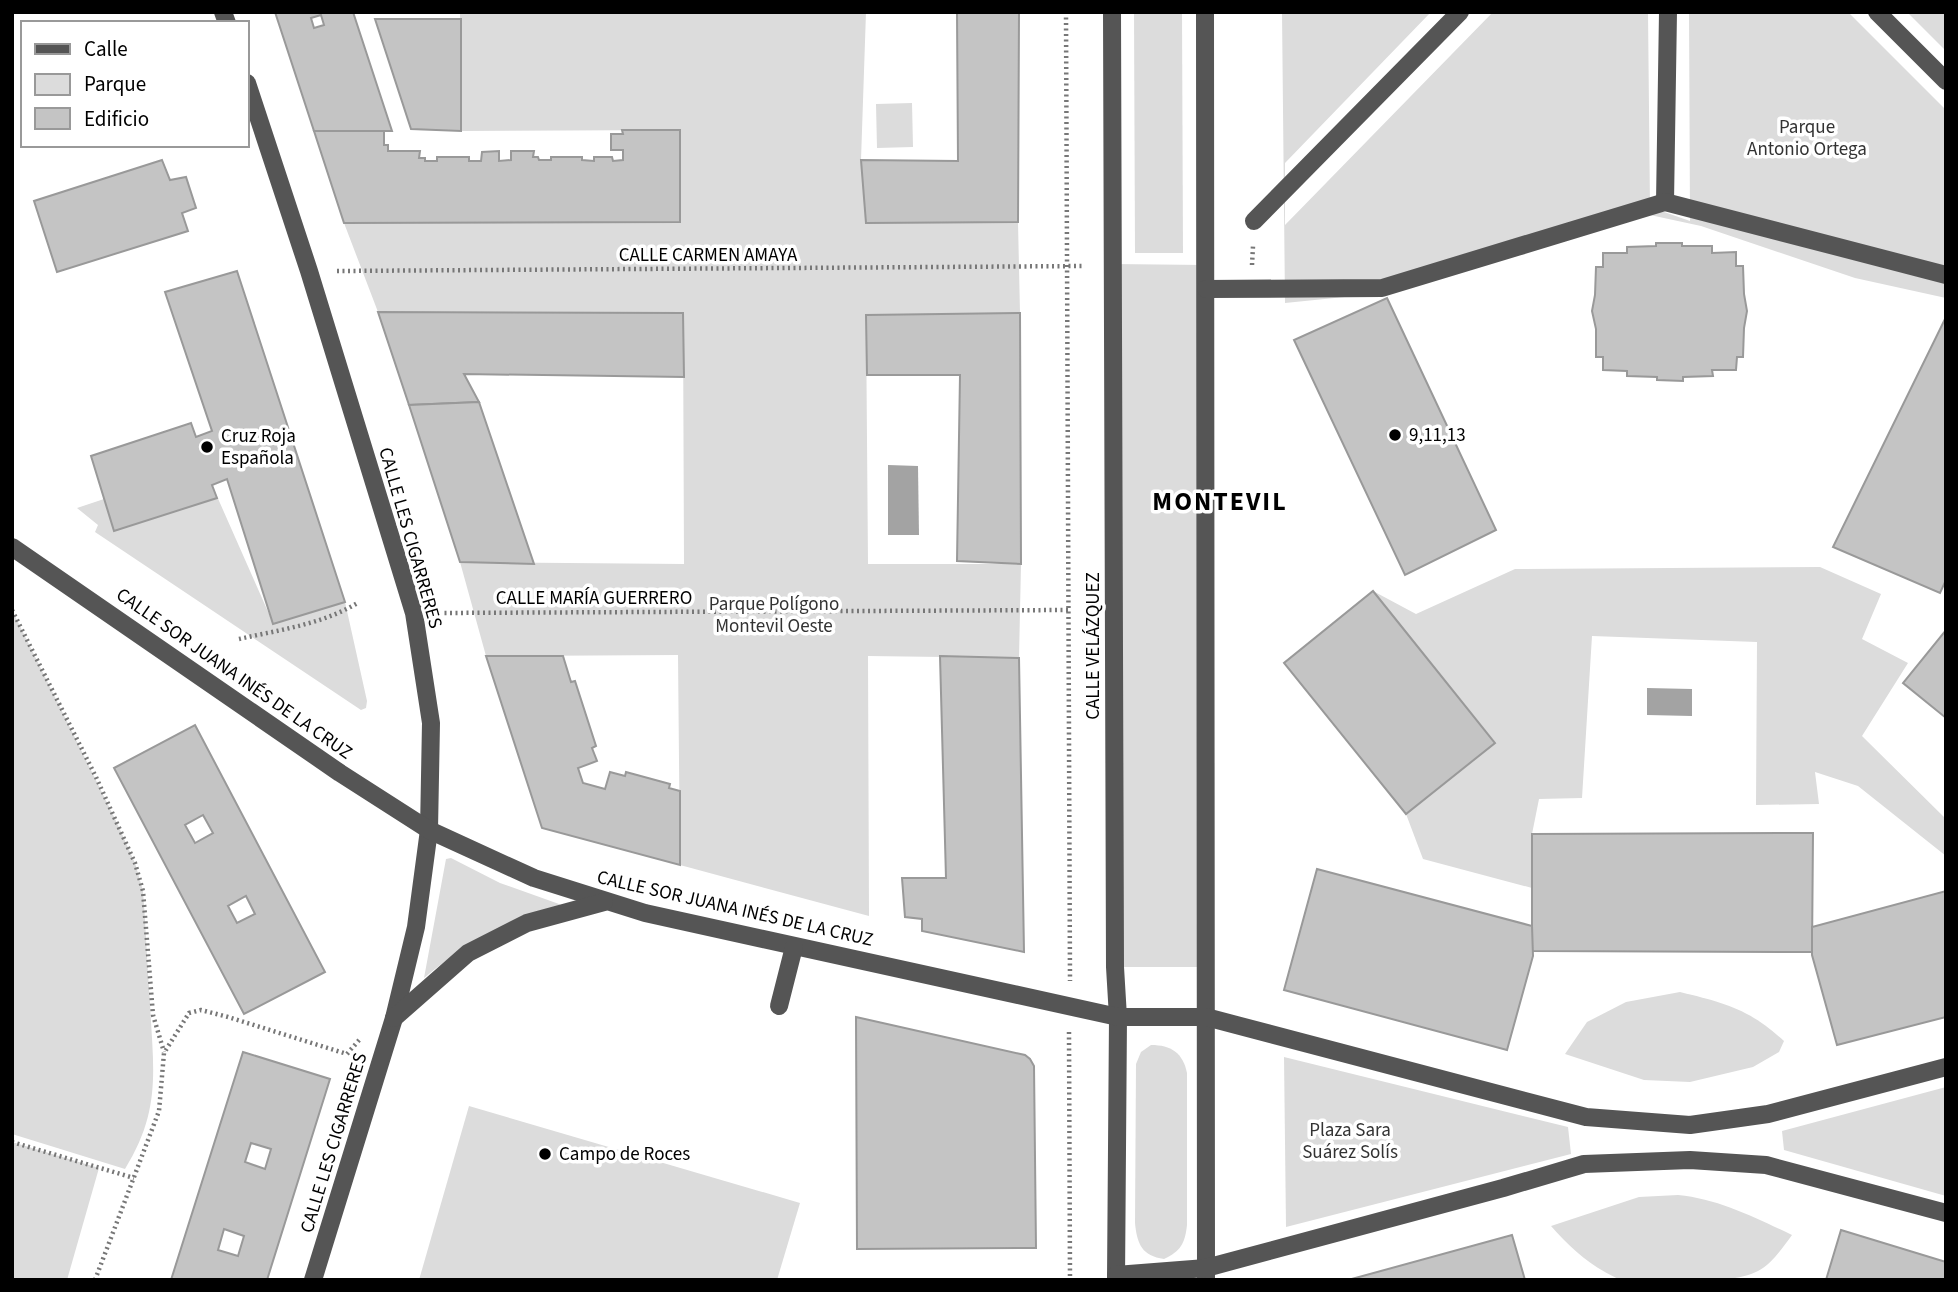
<svg xmlns="http://www.w3.org/2000/svg" width="1958" height="1292" viewBox="0 0 1958 1292" font-family="'Source Sans 3',sans-serif">
	<style>
		.green { fill: #dcdcdc }
		.water { fill: #a3a3a3 }
		.building { fill: #c4c4c4; stroke: #999; stroke-width: 2; fill-rule: evenodd }
		.lines { fill: none; stroke-linecap: round; stroke-linejoin: round }
		.path { stroke: #777; stroke-width: 4.5; stroke-dasharray: 2 3.5; stroke-linecap: butt }
		.minor { stroke: #555; stroke-width: 18 }
		.poi-dot { fill: #000; stroke: #fff; stroke-width: 2.5 }
		.labels { text-anchor: middle; dominant-baseline: central; stroke-width: 7; stroke-linejoin: round; paint-order: stroke }
		.park-label { font-size: 19px; fill: #333; stroke: #fff }
		.street-label { font-size: 19px; fill: #000; stroke: #fff }
		.poi-label { font-size: 19px; fill: #000; stroke: #fff; text-anchor: start }
		.district-label { font-size: 26px; font-weight: bold; letter-spacing: 2px; fill: #000; stroke: #fff }
	</style>
	<rect width="100%" height="100%" fill="#fff"/>
	<!-- green -->
	<g class="green">
		<polygon points="460,12 866,12 861,160 866,223 1018,222 1020,313 866,315 868,564 1021,564 1019,658 868,656 869,916 680,865 678,655 486,656 460,562 684,564 683,313 378,312 344,223 680,221 679,130 461,131"/>
		<polygon points="1134,12 1182,12 1183,253 1135,253"/>
		<polygon points="1282,12 1431,12 1285,163 1285,225 1493,12 1648,12 1650,207 1690,221 1689,12 1848,12 1946,110 1946,298 1855,278 1701,226 1650,215 1384,293 1285,303"/>
		<polygon points="1907,12 1946,12 1946,51"/>
		<polygon points="912,103 913,147 877,148 876,104"/>
		<polygon points="1112,264 1205,265 1206,967 1115,967"/>
		<polygon points="212,485 273,623 345,602 367,701 366,708 361,710 95,532 98,525 77,508 104,499"/>
		<polygon points="1820,567 1881,594 1862,639 1908,663 1862,736 1946,819 1946,856 1858,786 1815,772 1819,804 1756,805 1757,642 1592,636 1582,798 1539,799 1532,834 1532,888 1423,859 1406,814 1495,742 1373,591 1416,614 1515,569"/>
		<path d="M12,610l105,213 18,40 8,28c3,37 4,75 7,112 3,66 12,106 -25,166l-113,-35z"/>
		<path d="M451,858l49,25 59,21 9,6c-62,7 -97,29 -144,68l22,-119z"/>
		<path d="M1680,992c45,11 69,17 104,49l-5,11 -26,15 -63,15 -46,-2 -79,-26 22,-32 39,-20z"/>
		<path d="M1151,1045c20,0 32,8 36,28v152c-2,18 -6,26 -23,34 -22,-3 -27,-15 -29,-36l1,-159 5,-12z"/>
		<polygon points="1284,1057 1568,1127 1571,1154 1286,1227"/>
		<polygon points="1946,1087 1946,1196 1784,1150 1782,1131"/>
		<polygon points="469,1106 800,1203 777,1280 419,1280"/>
		<polygon points="12,1142 99,1168 67,1280 12,1280"/>
		<path d="M1678,1195c41,4 78,23 114,40 -9,12 -20,29 -34,36 -32,16 -99,9 -137,9 -28,-12 -50,-31 -70,-54l88,-29z"/>
	</g>
	<!-- water -->
	<g class="water">
		<polygon points="888,465 918,466 919,535 888,535"/>
		<polygon points="1647,688 1692,689 1692,716 1647,715"/>
	</g>
	<!-- building -->
	<g class="building">
		<path d="M275,12h78l39,119h-78zM321,15l3,10 -10,3 -3,-10z"/>
		<polygon points="957,12 1019,12 1018,222 866,223 861,160 958,161"/>
		<polygon points="375,19 461,19 461,131 411,129"/>
		<polygon points="622,130 680,130 680,222 344,223 314,131 384,131 384,145 388,145 388,151 420,151 419,158 425,158 425,161 437,161 437,157 469,157 469,161 481,161 482,152 499,151 499,161 511,160 511,151 534,151 533,157 538,157 539,160 551,160 551,157 582,157 582,160 594,161 594,157 612,157 613,161 623,160 623,150 611,150 611,134 623,134"/>
		<polygon points="162,160 170,180 186,177 196,208 182,213 188,231 57,272 34,201"/>
		<polygon points="1656,243 1682,243 1682,246 1712,246 1712,253 1736,252 1736,266 1743,266 1744,294 1747,311 1744,328 1743,357 1737,357 1736,370 1712,370 1713,376 1683,377 1683,381 1657,380 1657,377 1627,376 1627,371 1603,370 1603,357 1596,357 1596,329 1592,311 1595,295 1596,267 1603,267 1603,253 1627,253 1627,247 1656,246"/>
		<polygon points="237,271 345,602 273,624 227,479 212,485 217,498 114,531 91,456 191,423 196,437 212,431 165,292"/>
		<polygon points="1387,298 1496,530 1405,575 1294,340"/>
		<polygon points="378,312 683,313 684,377 464,374 479,402 409,405"/>
		<polygon points="1020,313 1021,564 957,561 960,375 867,375 866,315"/>
		<polygon points="1946,317 1946,580 1940,593 1833,547"/>
		<polygon points="479,402 534,564 460,562 409,405"/>
		<polygon points="1373,591 1495,743 1406,814 1284,663"/>
		<polygon points="1946,630 1946,718 1903,683"/>
		<polygon points="486,656 563,656 571,682 575,681 596,746 592,748 597,761 578,768 583,783 605,789 610,772 625,776 626,772 670,784 669,788 680,791 680,865 542,828"/>
		<polygon points="940,656 1019,658 1024,952 922,931 922,919 905,917 902,878 946,878"/>
		<path d="M195,725l130,247 -81,42 -130,-246zM203,815l10,18 -18,10 -10,-18zM246,896l9,18 -18,9 -9,-17z"/>
		<polygon points="1813,833 1812,952 1532,951 1532,834"/>
		<polygon points="1317,869 1532,926 1533,956 1507,1050 1284,990"/>
		<polygon points="1946,891 1946,1017 1837,1045 1812,955 1812,927"/>
		<polygon points="856,1017 1025,1055 1030,1059 1034,1066 1036,1248 857,1249"/>
		<path d="M243,1052l87,27 -63,201h-96zM251,1143l20,6 -6,20 -20,-7zM224,1229l20,7 -6,20 -20,-6z"/>
		<polygon points="1841,1230 1946,1262 1946,1280 1826,1280"/>
		<polygon points="1512,1235 1525,1280 1348,1280"/>
	</g>
	<g class="lines">
		<!-- path -->
		<g class="path">
			<polyline points="1066,12 1070,981"/>
			<polyline points="1252,265 1253,246"/>
			<polyline points="337,271 1085,266"/>
			<polyline points="12,610 96,777 135,863 143,891 153,1015 164,1052"/>
			<polyline points="439,613 1069,610"/>
			<path d="M239,639c40,-9 85,-15 120,-37"/>
			<polyline points="1069,1032 1070,1280"/>
			<polyline points="12,1142 134,1178"/>
			<polyline points="95,1280 159,1111 164,1053 189,1013 201,1010 228,1017 347,1054 360,1039"/>
		</g>
		<!-- minor -->
		<g class="minor">
			<polyline points="223,12 227,23"/>
			<polyline points="1112,12 1115,967 1118,1017 1116,1280"/>
			<polyline points="1205,12 1206,1280"/>
			<polyline points="1877,12 1946,81"/>
			<polyline points="247,83 309,271 414,613 431,723 429,830 416,927 394,1018 313,1280"/>
			<polyline points="1665,202 1668,12"/>
			<polyline points="1254,221 1460,12"/>
			<polyline points="1206,289 1382,288 1665,202 1946,275"/>
			<polyline points="12,547 340,773 429,830 534,878 645,913 1118,1017 1206,1017 1586,1117 1690,1125 1768,1114 1946,1067"/>
			<polyline points="779,1006 794,947"/>
			<polyline points="394,1018 468,953 527,923 604,902"/>
			<polyline points="1116,1275 1206,1268 1503,1188 1584,1164 1690,1160 1766,1165 1946,1213"/>
		</g>
	</g>
	<!-- markers -->
	<g class="poi-dot">
		<circle cx="1395" cy="435" r="7"/>
		<circle cx="207" cy="447" r="7"/>
		<circle cx="545" cy="1154" r="7"/>
	</g>
	<g class="labels">
		<!-- park labels -->
		<g class="park-label">
			<text x="1807" y="127">Parque<tspan x="1807" dy="22">Antonio Ortega</tspan></text>
			<text x="774" y="604">Parque Polígono<tspan x="774" dy="22">Montevil Oeste</tspan></text>
			<text x="1350" y="1130">Plaza Sara<tspan x="1350" dy="22">Suárez Solís</tspan></text>
		</g>
		<!-- street labels -->
		<g class="street-label">
			<text x="708" y="255">CALLE CARMEN AMAYA</text>
			<text transform="translate(410 538) rotate(74)">CALLE LES CIGARRERES</text>
			<text x="594" y="598">CALLE MARÍA GUERRERO</text>
			<text transform="translate(1093 646) rotate(-90)">CALLE VELÁZQUEZ</text>
			<text transform="translate(234 674) rotate(35)">CALLE SOR JUANA INÉS DE LA CRUZ</text>
			<text transform="translate(735 909) rotate(13)">CALLE SOR JUANA INÉS DE LA CRUZ</text>
			<text transform="translate(334 1143) rotate(-73)">CALLE LES CIGARRERES</text>
		</g>
		<!-- poi labels -->
		<g class="poi-label">
			<text x="1409" y="435">9,11,13</text>
			<text x="221" y="436">Cruz Roja<tspan x="221" dy="22">Española</tspan></text>
			<text x="559" y="1154">Campo de Roces</text>
		</g>
		<!-- district labels -->
		<g class="district-label">
			<text x="1220" y="501">MONTEVIL</text>
		</g>
	</g>
	<!-- border -->
	<rect width="1958" height="1292" fill="none" stroke="#000000" stroke-width="28"/>
	<!-- legend -->
	<rect x="21" y="21" width="228" height="126" fill="#ffffff" stroke="#999999" stroke-width="2"/>
	<rect x="35" y="44" width="35" height="10" fill="#555555" stroke="#999999" stroke-width="2"/>
	<text x="84" y="56" font-size="21" fill="#000000">Calle</text>
	<rect x="35" y="74" width="35" height="21" fill="#dcdcdc" stroke="#999999" stroke-width="2"/>
	<text x="84" y="91" font-size="21" fill="#000000">Parque</text>
	<rect x="35" y="108" width="35" height="21" fill="#c4c4c4" stroke="#999999" stroke-width="2"/>
	<text x="84" y="126" font-size="21" fill="#000000">Edificio</text>
</svg>
